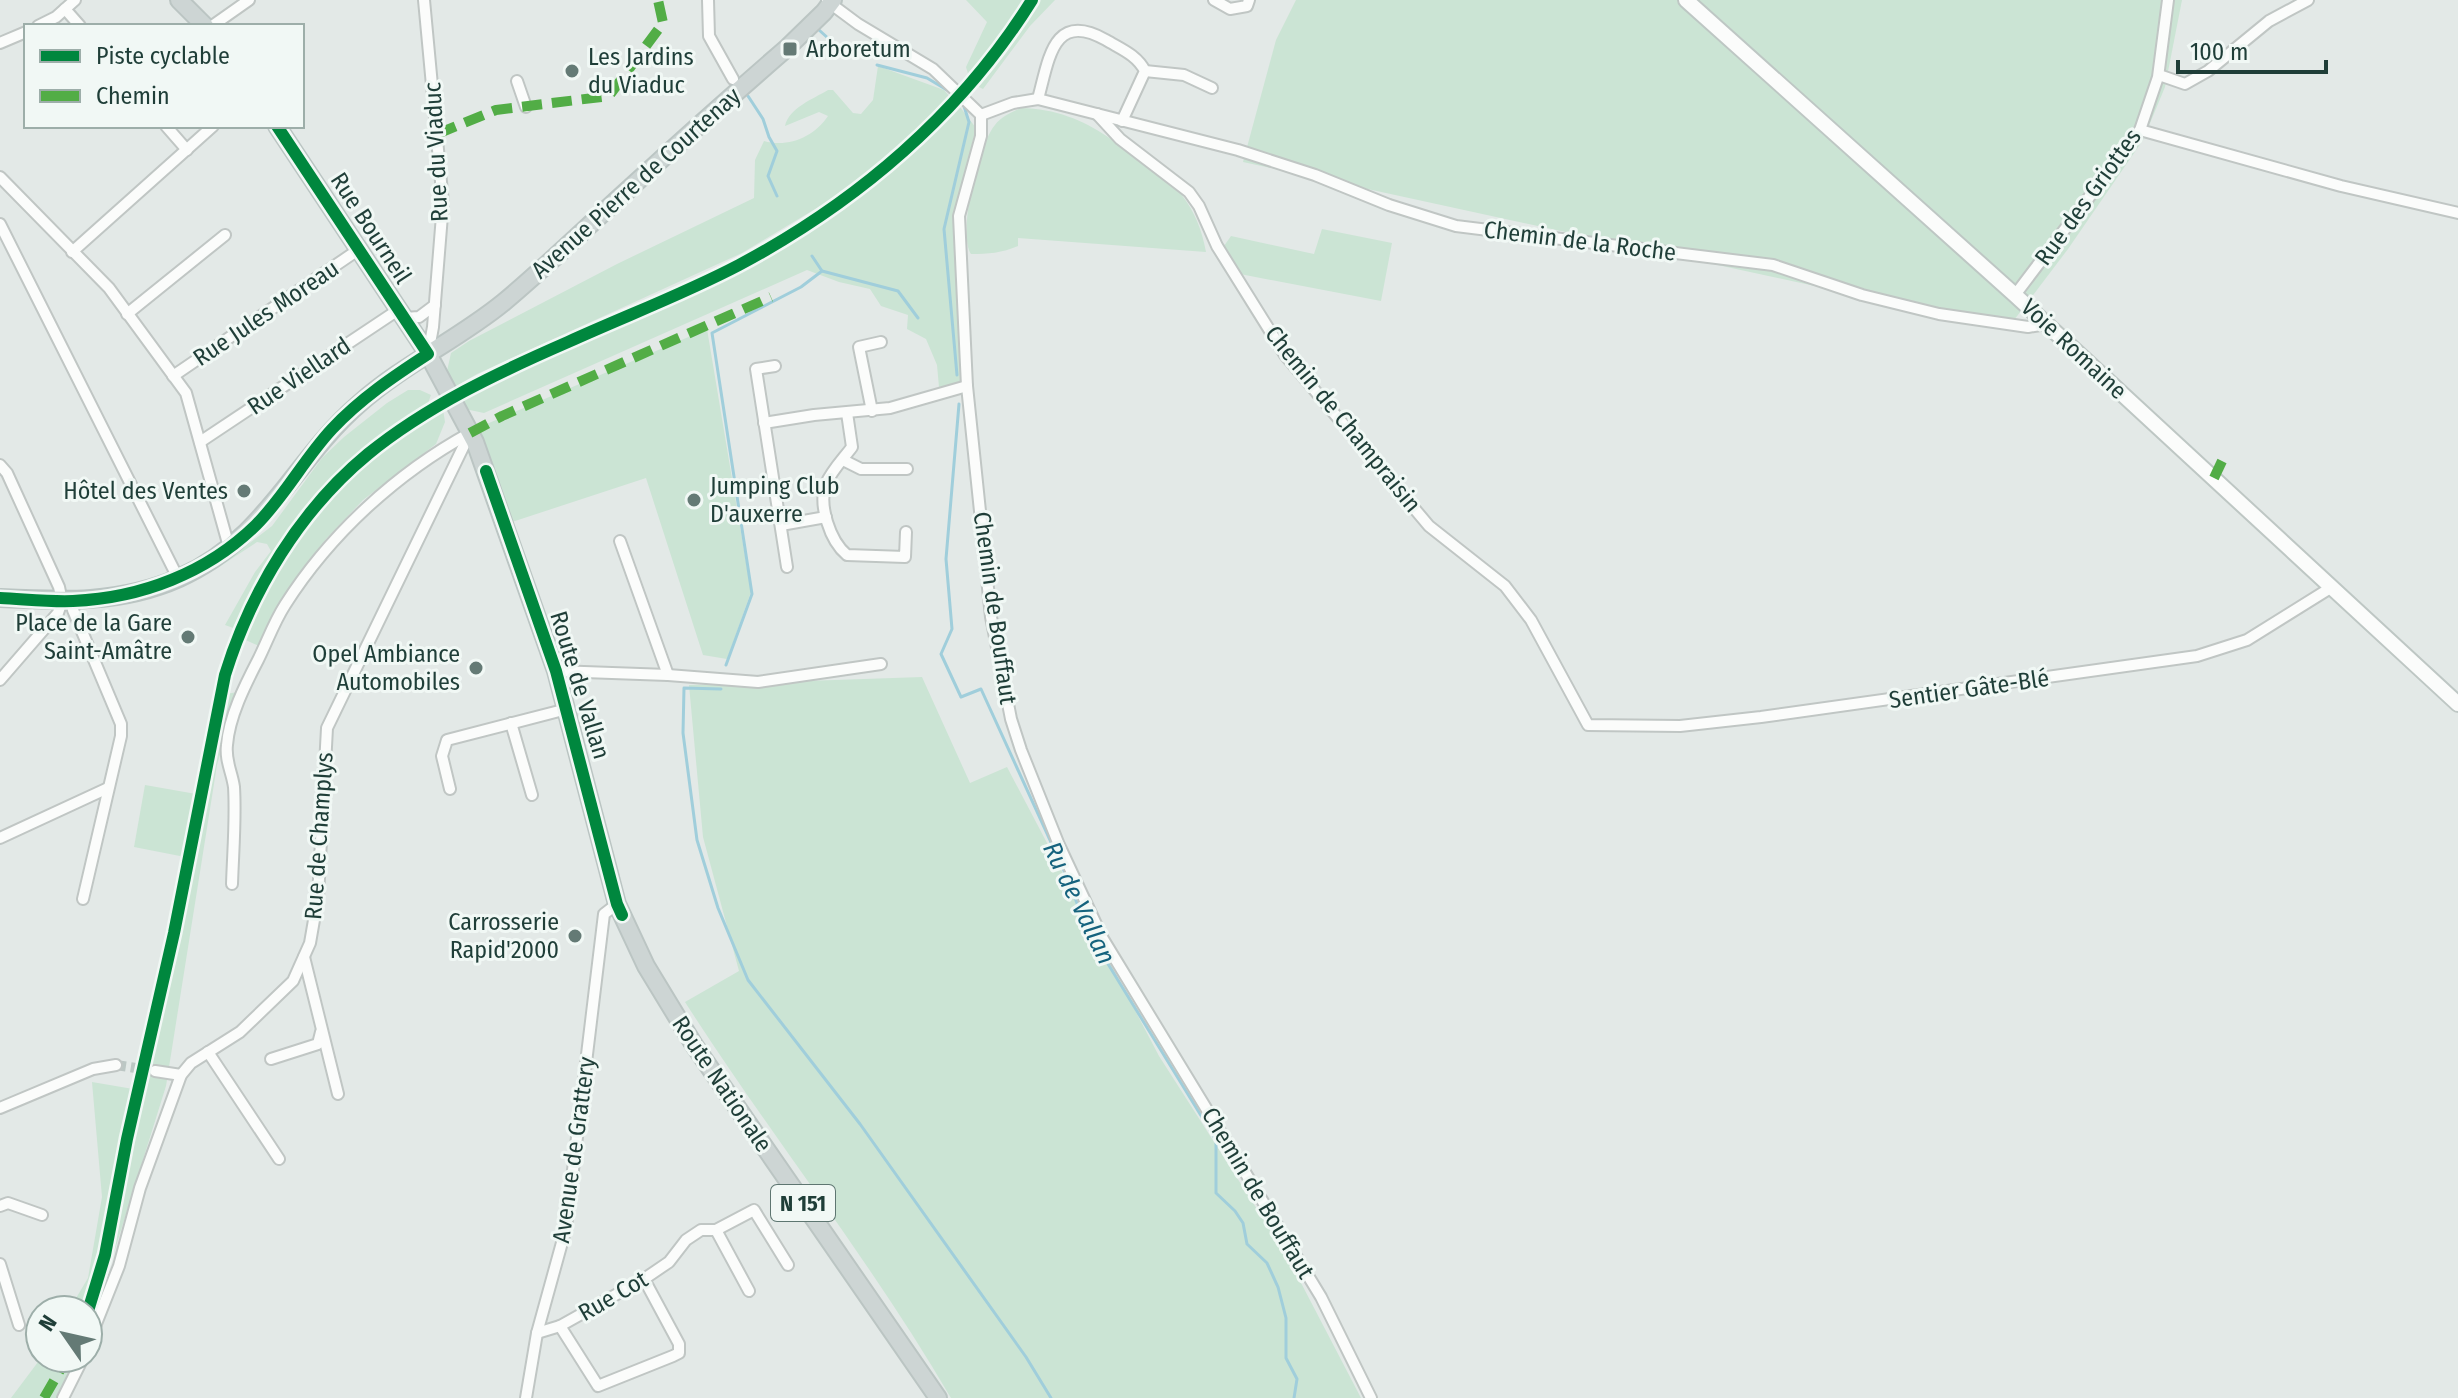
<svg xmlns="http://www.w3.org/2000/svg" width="2458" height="1398" viewBox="0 0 2458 1398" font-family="'Fira Sans Condensed',sans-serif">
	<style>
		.green { fill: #cbe4d4 }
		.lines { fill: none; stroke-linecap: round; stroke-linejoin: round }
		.stream { stroke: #a0cedb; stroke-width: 3 }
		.street-tunnel { stroke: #bcc7c4; stroke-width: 10; stroke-dasharray: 10 5; stroke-linecap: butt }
		.street-casing { stroke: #c0c6c4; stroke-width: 14 }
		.secondary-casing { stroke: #bec7c4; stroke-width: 18 }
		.primary-casing { stroke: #bbc5c3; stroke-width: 20 }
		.street { stroke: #fbfcfb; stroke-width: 10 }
		.secondary { stroke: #fbfcfb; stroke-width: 14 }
		.primary { stroke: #cdd5d4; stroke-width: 16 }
		.quiet { stroke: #52ad46; stroke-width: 10; stroke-dasharray: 20 10; stroke-linecap: butt }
		.cycleway-casing { stroke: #f1f8f5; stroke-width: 17 }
		.cycleway { stroke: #00873e; stroke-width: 12 }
		.poi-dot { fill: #647a75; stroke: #f1f8f5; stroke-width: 3 }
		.labels { text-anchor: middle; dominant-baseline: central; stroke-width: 6; stroke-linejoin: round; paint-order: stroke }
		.shield { fill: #f1f8f5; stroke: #5e7671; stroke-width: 2 }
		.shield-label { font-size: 22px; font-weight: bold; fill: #1f3e38 }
		.poi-label { font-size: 24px; fill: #1f3e38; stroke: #f1f8f5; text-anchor: end }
		.street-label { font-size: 24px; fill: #1f3e38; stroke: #f1f8f5 }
		.water-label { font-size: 26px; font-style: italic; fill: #15637e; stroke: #f1f8f5 }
	</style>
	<rect width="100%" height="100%" fill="#e3e9e7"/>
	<!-- green -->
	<g class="green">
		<polygon points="966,0 1027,0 993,52 969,77 966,67 987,22"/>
		<polygon points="1038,0 1055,0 1030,26 983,89 977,86"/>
		<polygon points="1296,0 2182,0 2165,87 2143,140 2068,249 2008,328 1243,162 1276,40"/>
		<path d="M878,66l66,24 7,8 -71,72 -138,83 -265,121 -24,14 -6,-17 4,-18 18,-12 148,-77 137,-66 1,-38 9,-19c24,7 50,-4 64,-25l-9,-4 -34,14c4,-18 28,-27 43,-36h5l20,23 8,1 12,-14z"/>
		<polygon points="960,107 976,128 954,214 961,382 939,387 937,365 926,339 907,329 908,315 881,306 870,289 839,282 807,270 484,413 465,409 459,400 533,361 739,270 785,244 873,184"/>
		<path d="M1021,108c69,1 109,47 160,86 14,18 21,36 25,58l-188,-14v8c-16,7 -30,8 -47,8 -14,-21 8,-111 24,-129 6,-8 17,-13 26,-17z"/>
		<polygon points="1322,229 1392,243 1381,301 1240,274 1224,246 1231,236 1314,254"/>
		<polygon points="707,329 751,592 727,659 703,655 646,478 512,522 475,429"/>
		<path d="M408,390h12l11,5 -4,11c-30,21 -61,43 -88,69 -44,42 -76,99 -103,154l-11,-4 30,-53 16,-21 -4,-7 -10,-2 -44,29 59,-45 50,-68 22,-21 43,-34z"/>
		<path d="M443,409l2,13 -9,22 -73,56 -37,39 -48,68 -19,39 -20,-9c26,-62 66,-127 117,-171 26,-22 57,-40 87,-57z"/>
		<path d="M922,677l48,106 37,-16 152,289 128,200 74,142h-410c-80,-137 -180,-262 -266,-396l54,-31 -36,-134 -14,-152z"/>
		<polygon points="238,692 217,765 166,1086 88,1336 88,1310 69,1310 88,1278 102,1197 92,1082 145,1091 226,694"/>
		<polygon points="145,785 196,794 185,857 134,847"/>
		<polygon points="41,1358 78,1358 61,1398 11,1398"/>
	</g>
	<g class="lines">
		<!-- stream -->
		<g class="stream">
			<polyline points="819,30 839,48 857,58"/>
			<polyline points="877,65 927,78 952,93"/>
			<polyline points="748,96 763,119 769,137 777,151 768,176 777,196"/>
			<polyline points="812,256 822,271 898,291 918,318"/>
			<polyline points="957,375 944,229 969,122 963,103"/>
			<polyline points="959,404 946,559 952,629 941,654 961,697 981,689 1070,884 1086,928 1216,1140 1216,1193 1235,1211 1243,1223 1247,1244 1267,1263 1278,1287 1286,1318 1286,1358 1297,1379 1294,1398"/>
			<polyline points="726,665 752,594 712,333 801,287 822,271"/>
			<polyline points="721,689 684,688 683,733 697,840 718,908 748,980 860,1124 1026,1357 1051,1398"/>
		</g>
		<!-- street-tunnel -->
		<polyline class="street-tunnel" points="116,1065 155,1071"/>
		<!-- street casing -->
		<g class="street-casing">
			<g id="street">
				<polyline points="424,0 443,203 433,327 428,354"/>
				<polyline points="708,0 709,36 733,79"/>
				<polyline points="1214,0 1230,9 1247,6 1249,0"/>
				<polyline points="827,1 858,24 933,69 981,115"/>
				<polyline points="65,9 80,26"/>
				<polyline points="38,26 56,17 75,0"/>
				<polyline points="212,26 249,0"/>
				<polyline points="0,43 26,32"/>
				<polyline points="1145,71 1184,75 1212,88"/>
				<polyline points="2159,75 2185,84 2208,71 2269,21 2308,0"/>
				<polyline points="517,81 526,107"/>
				<path d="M1038,99c11,-40 15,-89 68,-59 15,9 31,15 39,31l-23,50"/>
				<polyline points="1097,114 1120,139 1189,192 1199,206 1217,246 1285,355 1429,526 1505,586 1531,620 1588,725 1680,726 1761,717 2197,656 2247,640 2332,587"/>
				<polyline points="981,115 981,136 959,216 967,386 991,617 1011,719 1021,750 1059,845 1103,939 1321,1297 1371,1398"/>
				<polyline points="981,115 1013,103 1038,99 1238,150 1315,175 1389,205 1456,226 1773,265 1862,295 1939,314 2028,327 2040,325 2045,322"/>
				<polyline points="166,126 187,150"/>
				<polyline points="2140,130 2341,186 2458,213"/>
				<polyline points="0,177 109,288 186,393 229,547"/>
				<polyline points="0,224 178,578"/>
				<polyline points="72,252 213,126"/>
				<polyline points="2015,295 2140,130 2158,77 2168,0"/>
				<polyline points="127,314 225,235"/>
				<polyline points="404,318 419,317 435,305"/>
				<polyline points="775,366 756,369 787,567"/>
				<polyline points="173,376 358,250"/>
				<polyline points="872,411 859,347 881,342"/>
				<path d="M847,413l5,34c-8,11 -21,24 -26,37 -8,21 4,57 21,71l58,2 1,-25"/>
				<polyline points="764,423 814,415 890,408 967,386"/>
				<polyline points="200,442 398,310"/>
				<polyline points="843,460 861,469 907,469"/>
				<polyline points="0,465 7,473 59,587 62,601 58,613 0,680"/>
				<polyline points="781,525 826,517"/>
				<polyline points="620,541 668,675"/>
				<polyline points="71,601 73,610 121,724 121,736 83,899"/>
				<polyline points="556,671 668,675 758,682 881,664"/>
				<polyline points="511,723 532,795"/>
				<polyline points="450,789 442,756 447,740 567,709"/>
				<polyline points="0,838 108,788"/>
				<path d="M232,884c1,-32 4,-65 2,-97 -2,-15 -9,-26 -7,-42 2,-28 18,-60 31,-85 9,-18 16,-38 27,-55 45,-71 112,-132 185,-172"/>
				<polyline points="304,957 338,1094"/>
				<polyline points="208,1052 279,1159"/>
				<polyline points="271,1059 318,1044 321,1032"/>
				<polyline points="155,1071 181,1075"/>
				<polyline points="0,1108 93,1069 116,1065"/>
				<polyline points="0,1206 8,1203 42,1215"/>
				<polyline points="716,1230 749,1291"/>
				<polyline points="0,1264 19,1325"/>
				<polyline points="560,1326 598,1386 673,1356 679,1353 679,1344 644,1279"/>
				<polyline points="537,1333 560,1326 644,1279 669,1262 686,1240 701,1230 716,1230 754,1210 788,1265"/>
				<polyline points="88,1344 119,1266 140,1188 181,1075 191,1063 240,1032 293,981 310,943 318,897 327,728 470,433"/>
				<polyline points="63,1398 83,1358"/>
				<polyline points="526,1398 537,1333 566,1228 604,914 617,904"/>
			</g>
		</g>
		<!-- secondary casing -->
		<g class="secondary-casing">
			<polyline id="secondary" points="1686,0 2015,295 2458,704"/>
		</g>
		<!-- primary casing -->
		<g class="primary-casing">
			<g id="primary">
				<polyline points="179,0 205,26"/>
				<polyline points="277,126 428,354 475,442 556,671 617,904 646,966 694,1045 938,1398"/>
				<path d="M0,598c61,3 121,6 179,-20 89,-40 113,-116 181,-175 44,-39 99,-64 144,-101 43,-36 84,-76 126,-114 52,-48 105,-95 158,-141l36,-35 9,-12"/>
			</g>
		</g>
		<!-- street -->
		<use href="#street" class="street"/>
		<!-- secondary -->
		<use href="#secondary" class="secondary"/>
		<!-- primary -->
		<use href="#primary" class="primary"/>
		<!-- quiet -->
		<g class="quiet">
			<polyline points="437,134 496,110 609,96 663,23 658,0"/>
			<polyline points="470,433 502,416 771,297"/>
			<polyline points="2214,478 2222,461"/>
			<polyline points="44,1398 67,1358"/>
		</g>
		<!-- cycleway casing -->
		<g class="cycleway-casing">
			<g id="cycleway">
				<polyline points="486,471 556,671 617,904 622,915"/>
				<path d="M0,598c24,1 49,4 73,3 68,-3 134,-28 183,-76 29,-29 48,-66 76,-96 28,-30 62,-53 96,-75l-151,-228"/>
				<path d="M88,1311l17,-56 22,-116 47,-206 51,-258c26,-84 75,-165 143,-221 59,-48 131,-82 200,-112 57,-26 116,-48 171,-77 118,-63 222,-151 293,-265"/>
			</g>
		</g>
		<!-- cycleway -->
		<use href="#cycleway" class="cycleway"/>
	</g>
	<!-- markers -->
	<g class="poi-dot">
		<rect x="782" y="41" width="16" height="16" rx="4"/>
		<circle cx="572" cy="71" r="8"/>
		<circle cx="244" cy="491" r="8"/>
		<circle cx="694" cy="500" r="8"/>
		<circle cx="188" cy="637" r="8"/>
		<circle cx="476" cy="668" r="8"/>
		<circle cx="575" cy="936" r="8"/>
	</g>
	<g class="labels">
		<!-- shield labels -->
		<rect class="shield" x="771" y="1185" width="64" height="36" rx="6"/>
		<g class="shield-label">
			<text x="803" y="1203">N 151</text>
		</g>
		<!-- poi labels -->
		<g class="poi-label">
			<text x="806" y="49" text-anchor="start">Arboretum</text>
			<text x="588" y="57" text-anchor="start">Les Jardins<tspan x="588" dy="28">du Viaduc</tspan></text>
			<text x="710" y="486" text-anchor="start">Jumping Club<tspan x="710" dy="28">D'auxerre</tspan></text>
			<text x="228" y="491">Hôtel des Ventes</text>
			<text x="172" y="623">Place de la Gare<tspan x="172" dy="28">Saint-Amâtre</tspan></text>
			<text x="460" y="654">Opel Ambiance<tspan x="460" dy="28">Automobiles</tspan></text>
			<text x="559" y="922">Carrosserie<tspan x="559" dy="28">Rapid'2000</tspan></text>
		</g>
		<!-- street labels -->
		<g class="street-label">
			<text transform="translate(436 152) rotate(-93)">Rue du Viaduc</text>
			<text transform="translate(636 183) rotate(-42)">Avenue Pierre de Courtenay</text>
			<text transform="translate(2088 197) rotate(-54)">Rue des Griottes</text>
			<text transform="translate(371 228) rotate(57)">Rue Bourneil</text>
			<text transform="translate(1580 241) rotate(7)">Chemin de la Roche</text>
			<text transform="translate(266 313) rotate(-34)">Rue Jules Moreau</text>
			<text transform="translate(2074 349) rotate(43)">Voie Romaine</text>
			<text transform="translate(299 376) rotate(-34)">Rue Viellard</text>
			<text transform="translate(1343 419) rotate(51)">Chemin de Champraisin</text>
			<text transform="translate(995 608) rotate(82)">Chemin de Bouffaut</text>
			<text transform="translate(580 685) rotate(73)">Route de Vallan</text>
			<text transform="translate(1969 689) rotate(-8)">Sentier Gâte-Blé</text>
			<text transform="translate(319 836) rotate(-86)">Rue de Champlys</text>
			<text transform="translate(722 1084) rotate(56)">Route Nationale</text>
			<text transform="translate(574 1150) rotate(-82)">Avenue de Grattery</text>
			<text transform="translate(1258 1193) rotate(59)">Chemin de Bouffaut</text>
			<text transform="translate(613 1296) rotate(-30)">Rue Cot</text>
		</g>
		<!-- water labels -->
		<g class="water-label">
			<text transform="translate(1079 903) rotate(64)">Ru de Vallan</text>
		</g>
	</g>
	<!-- legend -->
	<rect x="24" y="24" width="280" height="104" fill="#f1f8f5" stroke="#9daea9" stroke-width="2"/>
	<rect x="40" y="50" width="40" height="12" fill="#00873e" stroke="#9daea9" stroke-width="2"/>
	<text x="96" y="64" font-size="24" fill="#1f3e38">Piste cyclable</text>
	<rect x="40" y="90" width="40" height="12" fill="#52ad46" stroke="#9daea9" stroke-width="2"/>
	<text x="96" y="104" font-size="24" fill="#1f3e38">Chemin</text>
	<!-- north arrow -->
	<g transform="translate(64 1334) rotate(304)"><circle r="38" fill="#f1f8f5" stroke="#9daea9" stroke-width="2"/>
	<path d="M0-6L14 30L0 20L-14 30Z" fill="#647a75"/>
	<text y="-12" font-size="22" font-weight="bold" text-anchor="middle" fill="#1f3e38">N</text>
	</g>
	<!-- scale -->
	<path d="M2178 60v12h148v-12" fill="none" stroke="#1f3e38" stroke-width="4"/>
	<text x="2190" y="60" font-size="24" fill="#1f3e38" stroke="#f1f8f5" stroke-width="6" paint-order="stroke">100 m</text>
</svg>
